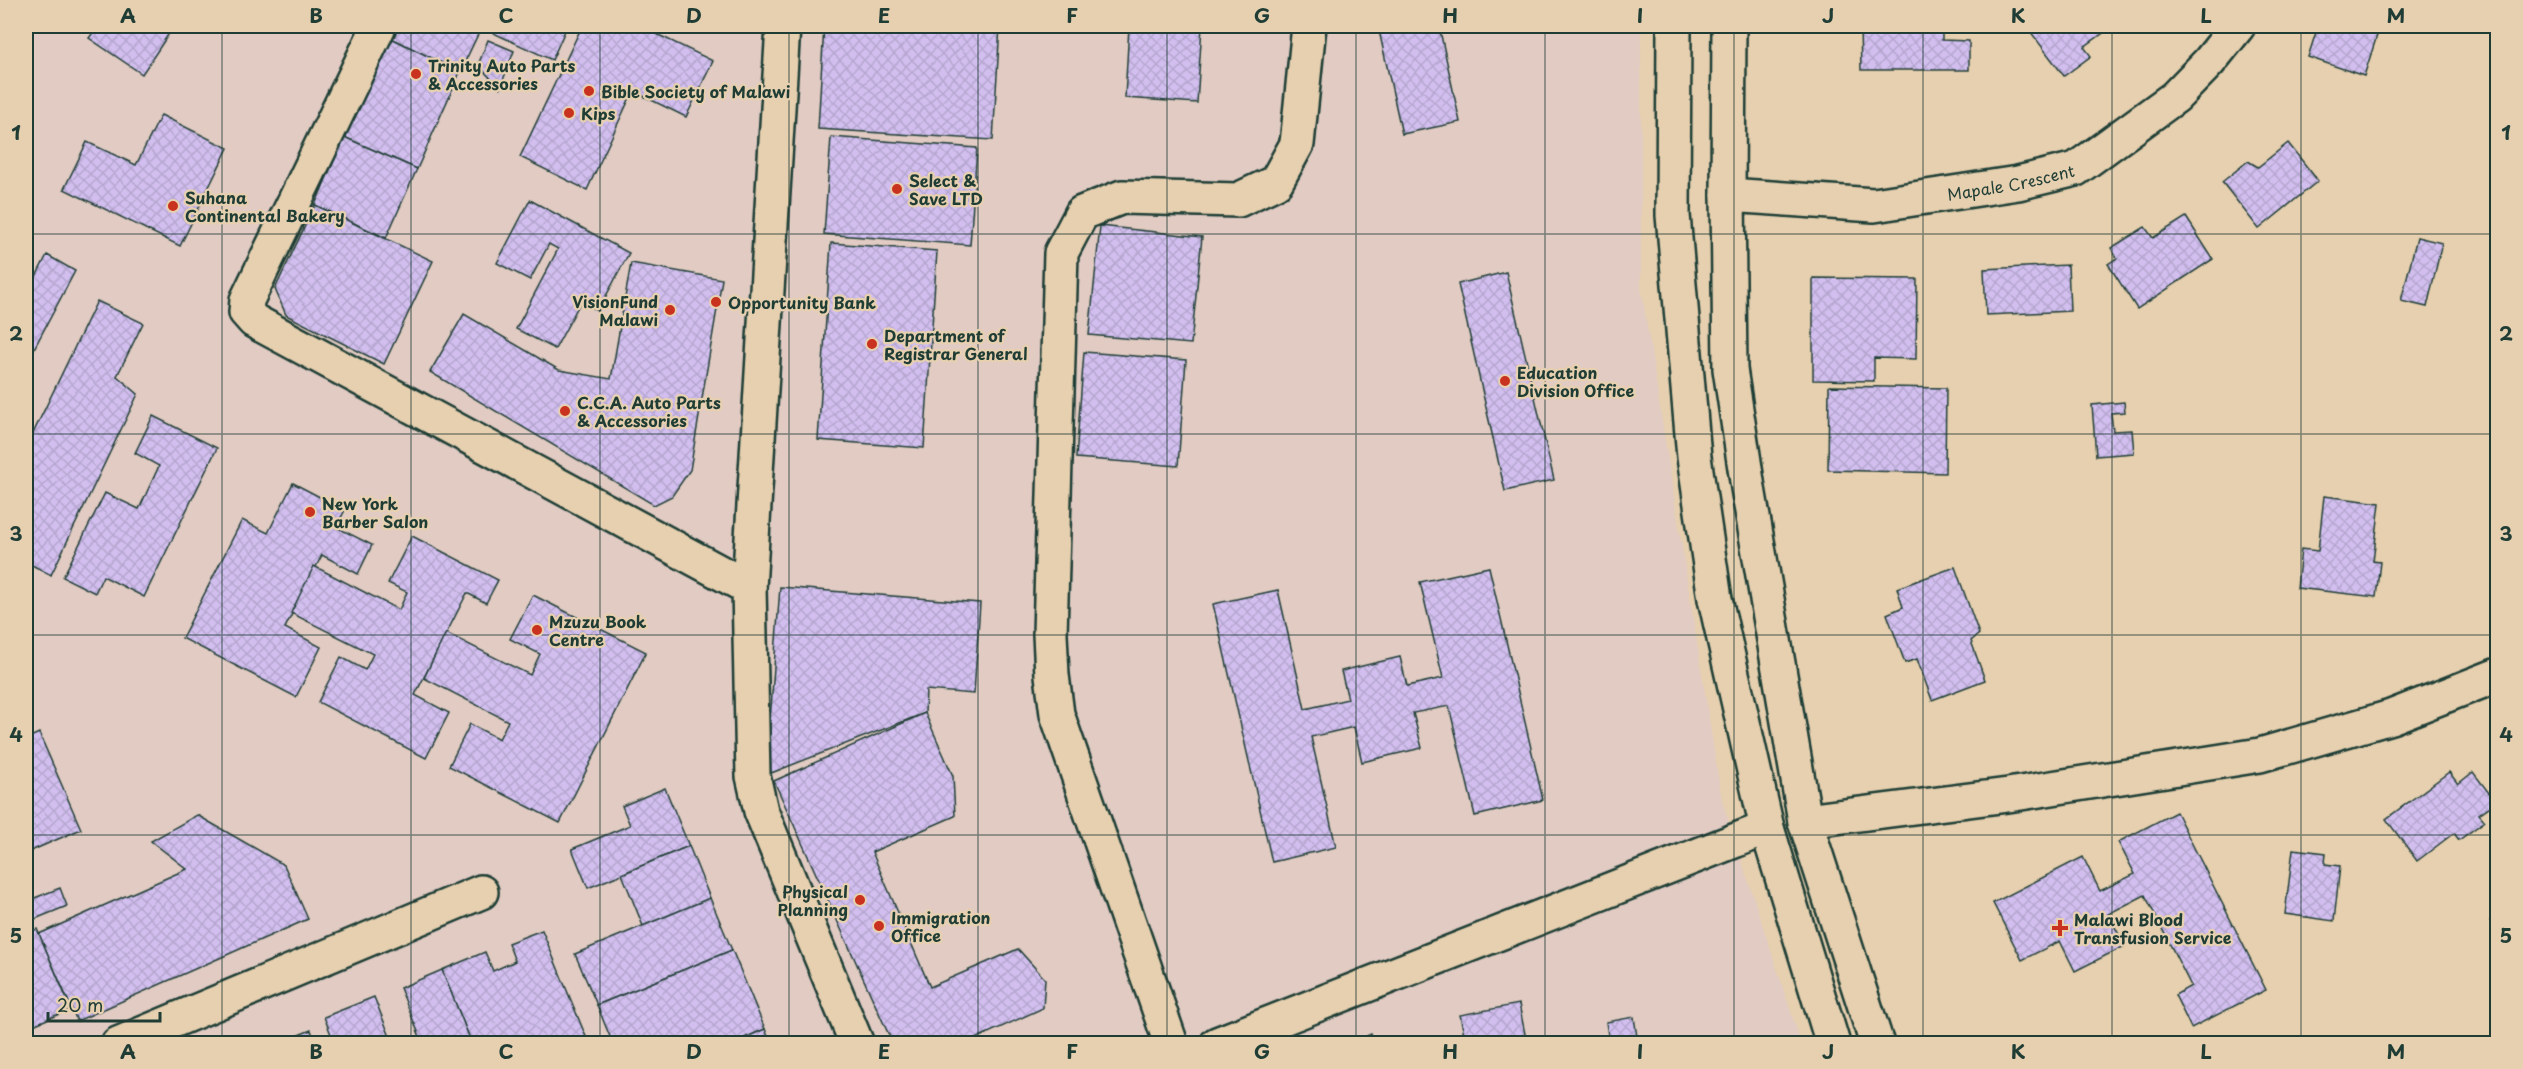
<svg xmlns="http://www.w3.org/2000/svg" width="2523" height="1069" viewBox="0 0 2523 1069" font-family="'Playpen Sans',sans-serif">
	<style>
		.built { fill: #e1cbc3 }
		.building { fill: url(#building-cross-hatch); stroke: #1f3d34; stroke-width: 1.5 }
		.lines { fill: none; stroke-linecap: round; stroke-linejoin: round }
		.minor-casing { stroke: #1f3d34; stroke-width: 38 }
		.highway-casing { stroke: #1f3d34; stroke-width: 38 }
		.minor { stroke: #e7d0b0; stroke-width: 33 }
		.highway { stroke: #e7d0b0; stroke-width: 33 }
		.grid { fill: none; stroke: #1f3d34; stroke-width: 1.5; stroke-opacity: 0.55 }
		.poi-dot { fill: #c8321e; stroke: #e7d0b0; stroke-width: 2 }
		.labels { text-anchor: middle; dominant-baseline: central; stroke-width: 4.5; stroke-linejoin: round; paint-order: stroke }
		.poi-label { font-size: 16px; font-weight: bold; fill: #1f3d34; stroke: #e7d0b0; text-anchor: start }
		.street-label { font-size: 16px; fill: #1f3d34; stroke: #e7d0b0 }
		.neatline { fill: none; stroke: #1f3d34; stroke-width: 2 }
		.grid-label { font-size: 20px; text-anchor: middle; font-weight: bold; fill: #1f3d34 }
	</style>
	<defs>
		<pattern id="building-cross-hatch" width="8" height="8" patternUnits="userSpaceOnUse" patternTransform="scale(1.5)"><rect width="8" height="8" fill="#d2bfef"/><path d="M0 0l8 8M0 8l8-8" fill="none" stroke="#b4a5ce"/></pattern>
	</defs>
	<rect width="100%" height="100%" fill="#e7d0b0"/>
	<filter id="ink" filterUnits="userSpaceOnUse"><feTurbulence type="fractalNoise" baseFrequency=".0167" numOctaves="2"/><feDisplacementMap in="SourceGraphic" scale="12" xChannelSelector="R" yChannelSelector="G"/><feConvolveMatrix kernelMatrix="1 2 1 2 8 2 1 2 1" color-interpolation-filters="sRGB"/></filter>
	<g filter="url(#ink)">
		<!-- built -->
		<polygon class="built" points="26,26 1641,26 1641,288 1722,801 1801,1043 26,1043"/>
		<!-- building -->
		<g class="building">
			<polygon points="98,26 174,26 142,74 89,38"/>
			<polygon points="397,26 482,26 460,72 391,38"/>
			<polygon points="489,26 567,26 552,60 487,30"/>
			<polygon points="582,26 640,26 713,61 686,117 633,91 587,190 520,157"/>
			<polygon points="824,26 1000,26 993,140 818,129"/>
			<polygon points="1129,26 1202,26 1197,103 1125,98"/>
			<polygon points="1378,26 1439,26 1460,122 1402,134"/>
			<polygon points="1860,26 1942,26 1942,40 1969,41 1969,70 1861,70"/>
			<polygon points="2030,26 2113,26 2084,47 2091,56 2064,76 2027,27"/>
			<polygon points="2318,26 2380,26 2364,76 2308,57"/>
			<polygon points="391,38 460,72 417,169 344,137"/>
			<polygon points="488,40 514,51 500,88 478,65"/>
			<polygon points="161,115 228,148 180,246 64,189 87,142 136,165"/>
			<polygon points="344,137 417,169 386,238 315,205"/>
			<polygon points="831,137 977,148 970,245 824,234"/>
			<polygon points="2288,143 2318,181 2259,229 2222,182 2248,161 2258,167"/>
			<polygon points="530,200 629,253 598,311 581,301 555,349 516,329 558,249 549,244 530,280 497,263"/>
			<polygon points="315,205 433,261 384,364 286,315 275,289"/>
			<polygon points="2186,217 2213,259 2137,309 2108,264 2117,258 2111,248 2145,227 2153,238"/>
			<polygon points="1100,226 1202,237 1191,344 1089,335"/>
			<polygon points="2417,237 2442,243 2427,307 2401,301"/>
			<polygon points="831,243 937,251 924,448 818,440"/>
			<polygon points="47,255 75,271 28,360 26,359 26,296"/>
			<polygon points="631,263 722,279 690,470 672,496 654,505 430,372 464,314 559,370 611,379"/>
			<polygon points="2068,265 2070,311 1986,315 1984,269"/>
			<polygon points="1506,272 1554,480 1505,491 1458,284"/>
			<polygon points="1813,278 1917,279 1916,359 1874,358 1874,381 1813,380"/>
			<polygon points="97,301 143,323 117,376 138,394 51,575 26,562 26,448"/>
			<polygon points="1084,352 1186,360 1178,466 1076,458"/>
			<polygon points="1829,386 1946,388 1945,473 1828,470"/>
			<polygon points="2124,402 2125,412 2111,413 2113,431 2132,430 2134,453 2096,456 2092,405"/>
			<polygon points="153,416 217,448 144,597 103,576 95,593 63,577 105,493 139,509 159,466 135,453"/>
			<polygon points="293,483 345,510 336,527 372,545 358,574 322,555 285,628 321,647 296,697 182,638 242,520 268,533"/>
			<polygon points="2324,496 2380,503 2373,561 2380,562 2376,597 2297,588 2301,549 2318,551"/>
			<polygon points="412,536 498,580 486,603 467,593 415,695 449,713 426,758 318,702 341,657 365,670 373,654 291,613 314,566 399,610 407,592 388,583"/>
			<polygon points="1489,567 1543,800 1475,816 1449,706 1413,713 1422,748 1362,762 1354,727 1311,737 1336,847 1272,862 1213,604 1278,590 1305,709 1348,699 1341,671 1400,657 1407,686 1443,678 1420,582"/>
			<polygon points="1955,567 1979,634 1971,641 1985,680 1932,700 1917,659 1905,663 1887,614 1903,607 1897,588"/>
			<polygon points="780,587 980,603 974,694 926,690 925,713 766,775"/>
			<polygon points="533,595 646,652 560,823 449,766 470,724 499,739 508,721 424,678 446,633 530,675 540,654 510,639"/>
			<polygon points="925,713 953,776 955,816 872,852 930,987 1018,949 1045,979 1043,1008 964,1044 893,1044 774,781"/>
			<polygon points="39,733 81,829 26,853 26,739"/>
			<polygon points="2449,772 2458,784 2473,772 2496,802 2479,814 2485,821 2459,840 2454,833 2417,861 2386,819"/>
			<polygon points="665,788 689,846 588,888 572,849 630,825 622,806"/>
			<polygon points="2176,812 2266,990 2191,1028 2175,995 2191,986 2145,895 2108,914 2125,946 2075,971 2060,941 2022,960 1993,903 2083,857 2100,891 2135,874 2118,842"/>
			<polygon points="197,815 284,865 308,919 77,1021 39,934 187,869 151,841"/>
			<polygon points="689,846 710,898 643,926 622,874"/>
			<polygon points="2293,849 2326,853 2325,864 2340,866 2334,921 2285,914"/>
			<polygon points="60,888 67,906 35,919 27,901"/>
			<polygon points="710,898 732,950 597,1005 575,954"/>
			<polygon points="2498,916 2498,933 2490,921"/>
			<polygon points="37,929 71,1009 26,1028 26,934"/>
			<polygon points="542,930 589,1044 472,1044 442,970 485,952 493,971 515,961 508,943"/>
			<polygon points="732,950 765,1029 731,1044 613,1044 597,1005"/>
			<polygon points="442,970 472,1044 423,1044 400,988"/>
			<polygon points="374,997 393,1044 335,1044 324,1017"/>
			<polygon points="1519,1004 1527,1044 1466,1044 1460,1015"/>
			<polygon points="1634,1017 1637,1037 1609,1042 1606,1022"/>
			<polygon points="765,1029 771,1044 731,1044"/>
			<polygon points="311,1030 316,1044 276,1044"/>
			<polygon points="1371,1034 1375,1044 1349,1044"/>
		</g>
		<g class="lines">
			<!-- minor casing -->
			<g class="minor-casing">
				<g id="minor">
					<polyline points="379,26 247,300 246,312 254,321 749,588"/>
					<polyline points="783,26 749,588 753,776 761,811 857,1044"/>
					<path id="s1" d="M1728,195l146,10 144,-22 58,-14 99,-72 34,-35 29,-36"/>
					<polyline points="1805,821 2008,795 2260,755 2391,717 2498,675"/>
					<polyline points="118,1044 481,892"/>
					<polyline points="1171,1044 1057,714 1052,675 1050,634 1061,253 1082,213 1122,197 1238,200 1276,182 1297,144 1309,26"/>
					<polyline points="1217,1044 1767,828"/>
				</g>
			</g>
			<!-- highway casing -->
			<g class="highway-casing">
				<g id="highway">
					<polyline points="1674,26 1673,215 1694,457 1715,599 1767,828 1833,1044"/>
					<polyline points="1729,26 1728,195 1730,369 1748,488 1805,821 1877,1044"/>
				</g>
			</g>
			<!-- minor -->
			<use href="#minor" class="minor"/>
			<!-- highway -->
			<use href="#highway" class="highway"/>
		</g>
	</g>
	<!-- grid -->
	<path class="grid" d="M222,26v1018M411,26v1018M600,26v1018M789,26v1018M978,26v1018M1167,26v1018M1356,26v1018M1545,26v1018M1734,26v1018M1923,26v1018M2112,26v1018M2301,26v1018M26,234h2472M26,434h2472M26,635h2472M26,835h2472"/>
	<!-- markers -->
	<g class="poi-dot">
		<circle cx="416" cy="74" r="6"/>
		<circle cx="589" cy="91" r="6"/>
		<circle cx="569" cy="113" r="6"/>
		<circle cx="897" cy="189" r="6"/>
		<circle cx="173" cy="206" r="6"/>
		<circle cx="716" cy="302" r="6"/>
		<circle cx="670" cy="310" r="6"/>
		<circle cx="872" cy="344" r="6"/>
		<circle cx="1505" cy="381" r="6"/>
		<circle cx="565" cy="411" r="6"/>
		<circle cx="310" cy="512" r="6"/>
		<circle cx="537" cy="630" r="6"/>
		<circle cx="860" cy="900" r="6"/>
		<circle cx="879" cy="926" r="6"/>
		<path d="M2057 919h6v6h6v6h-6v6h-6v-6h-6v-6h6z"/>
	</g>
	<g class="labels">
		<!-- poi labels -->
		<g class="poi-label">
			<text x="428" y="65">Trinity Auto Parts<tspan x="428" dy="18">&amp; Accessories</tspan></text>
			<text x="601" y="91">Bible Society of Malawi</text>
			<text x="581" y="113">Kips</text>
			<text x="909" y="180">Select &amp;<tspan x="909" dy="18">Save LTD</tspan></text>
			<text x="185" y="197">Suhana<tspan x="185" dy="18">Continental Bakery</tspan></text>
			<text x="658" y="301" text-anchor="end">VisionFund<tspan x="658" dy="18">Malawi</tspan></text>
			<text x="728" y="302">Opportunity Bank</text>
			<text x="884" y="335">Department of<tspan x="884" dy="18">Registrar General</tspan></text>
			<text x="1517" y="372">Education<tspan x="1517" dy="18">Division Office</tspan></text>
			<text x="577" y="402">C.C.A. Auto Parts<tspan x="577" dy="18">&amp; Accessories</tspan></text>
			<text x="322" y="503">New York<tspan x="322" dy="18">Barber Salon</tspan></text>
			<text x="549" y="621">Mzuzu Book<tspan x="549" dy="18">Centre</tspan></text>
			<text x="848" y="891" text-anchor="end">Physical<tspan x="848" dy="18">Planning</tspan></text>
			<text x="891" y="917">Immigration<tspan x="891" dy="18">Office</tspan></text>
			<text x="2074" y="919">Malawi Blood<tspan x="2074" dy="18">Transfusion Service</tspan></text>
		</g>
		<!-- street labels -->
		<g class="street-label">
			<text stroke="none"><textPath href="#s1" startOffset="285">Mapale Crescent</textPath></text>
		</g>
	</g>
	<!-- margin -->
	<rect width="2523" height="1069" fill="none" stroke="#e7d0b0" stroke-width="66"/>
	<!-- scale -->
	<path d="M48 1012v9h112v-9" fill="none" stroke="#1f3d34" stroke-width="3"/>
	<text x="57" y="1012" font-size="18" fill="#1f3d34" stroke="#e7d0b0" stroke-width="4.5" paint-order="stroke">20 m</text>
	<rect x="33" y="33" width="2457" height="1003" class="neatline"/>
	<g class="grid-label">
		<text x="128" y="23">A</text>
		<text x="316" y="23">B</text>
		<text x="506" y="23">C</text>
		<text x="694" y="23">D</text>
		<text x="884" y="23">E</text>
		<text x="1072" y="23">F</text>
		<text x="1262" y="23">G</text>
		<text x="1450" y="23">H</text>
		<text x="1640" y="23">I</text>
		<text x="1828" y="23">J</text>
		<text x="2018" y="23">K</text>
		<text x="2206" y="23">L</text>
		<text x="2396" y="23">M</text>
		<text x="16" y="140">1</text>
		<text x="2506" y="140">1</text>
		<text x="16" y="341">2</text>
		<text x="2506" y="341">2</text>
		<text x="16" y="541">3</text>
		<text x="2506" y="541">3</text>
		<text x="16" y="742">4</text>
		<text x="2506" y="742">4</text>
		<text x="16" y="943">5</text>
		<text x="2506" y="943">5</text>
		<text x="128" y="1059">A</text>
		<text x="316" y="1059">B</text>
		<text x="506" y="1059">C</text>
		<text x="694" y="1059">D</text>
		<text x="884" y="1059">E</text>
		<text x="1072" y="1059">F</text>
		<text x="1262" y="1059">G</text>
		<text x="1450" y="1059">H</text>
		<text x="1640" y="1059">I</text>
		<text x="1828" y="1059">J</text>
		<text x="2018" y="1059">K</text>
		<text x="2206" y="1059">L</text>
		<text x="2396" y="1059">M</text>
	</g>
</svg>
